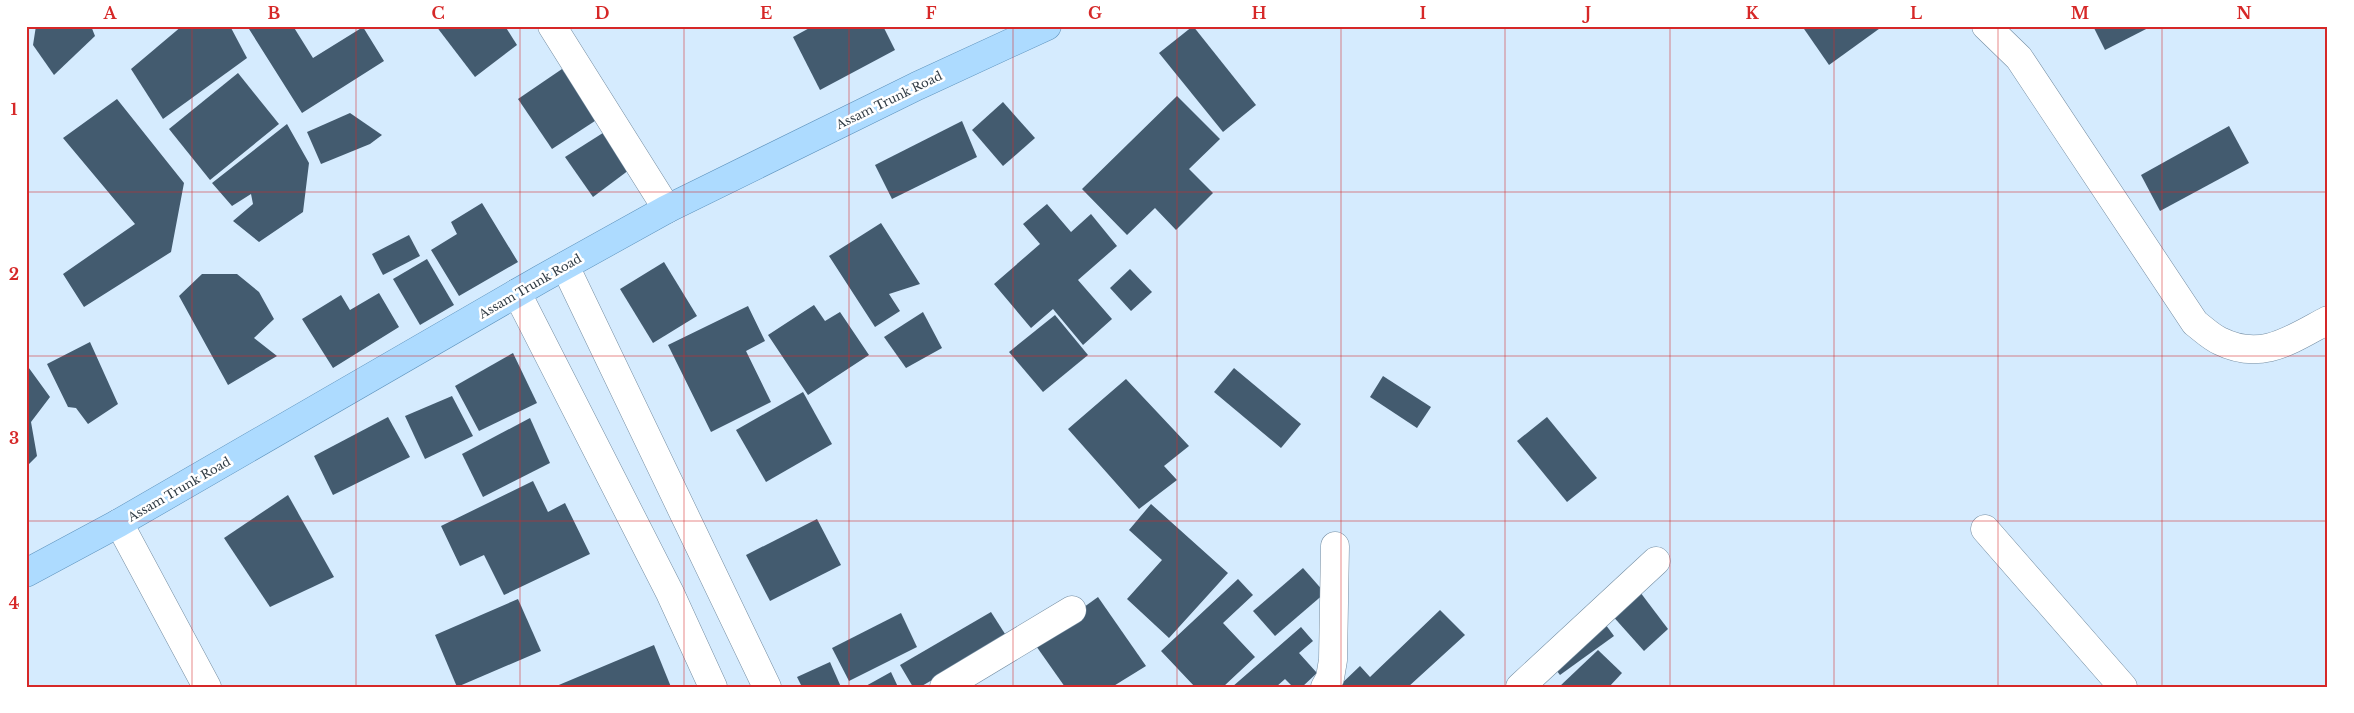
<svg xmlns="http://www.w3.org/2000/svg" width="2354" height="713" viewBox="0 0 2354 713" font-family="'Libre Baskerville',serif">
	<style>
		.building { fill: #435b6f }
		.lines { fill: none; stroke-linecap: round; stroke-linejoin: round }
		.minor-casing { stroke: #748da2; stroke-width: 29 }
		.tertiary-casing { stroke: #748da2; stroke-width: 29 }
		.primary-casing { stroke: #5f94be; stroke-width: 29 }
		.minor { stroke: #fff; stroke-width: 28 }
		.tertiary { stroke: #fff; stroke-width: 28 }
		.primary { stroke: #addbff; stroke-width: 28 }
		.grid { fill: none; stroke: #d62828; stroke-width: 1; stroke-opacity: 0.55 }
		.labels { text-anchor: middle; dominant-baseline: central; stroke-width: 5; stroke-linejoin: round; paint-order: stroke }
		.street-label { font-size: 12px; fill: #323d46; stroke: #fff }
		.neatline { fill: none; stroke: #d62828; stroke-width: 2 }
		.grid-label { font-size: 16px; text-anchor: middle; font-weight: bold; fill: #d62828 }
	</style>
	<rect width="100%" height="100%" fill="#d5ebfe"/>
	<!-- building -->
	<g class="building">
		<polygon points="36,26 91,26 95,36 54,75 33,45"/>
		<polygon points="182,26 230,26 247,58 163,119 131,69"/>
		<polygon points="254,26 293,26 313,58 363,27 384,61 302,113 249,29"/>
		<polygon points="436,26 505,26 517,45 475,77"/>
		<polygon points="813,26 883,26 895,50 820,90 793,37"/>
		<polygon points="1193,26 1256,105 1223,132 1159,53"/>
		<polygon points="1802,26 1883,26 1829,65"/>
		<polygon points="2093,26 2152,26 2105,50"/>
		<polygon points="562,69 598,119 552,149 518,99"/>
		<polygon points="238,73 279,124 210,180 169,129"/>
		<polygon points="1177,96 1220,139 1189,169 1213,193 1176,230 1155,208 1127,235 1082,189"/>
		<polygon points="117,99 184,183 171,252 84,307 63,274 135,224 63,138"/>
		<polygon points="1003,102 1035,138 1003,166 972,130"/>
		<polygon points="350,113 382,135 370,144 321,164 307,132"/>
		<polygon points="962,121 977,157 892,199 875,165"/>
		<polygon points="287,124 309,163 303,212 259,242 233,221 253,204 251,194 232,206 212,183"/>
		<polygon points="2229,126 2249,163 2160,211 2141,175"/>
		<polygon points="606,131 629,170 593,197 565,157"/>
		<polygon points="482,203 518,262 459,296 431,250 457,234 451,222"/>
		<polygon points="1047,204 1071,232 1091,214 1117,246 1078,280 1112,319 1083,345 1053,309 1031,328 994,284 1040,244 1023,224"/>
		<polygon points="881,223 920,284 889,294 900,311 875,327 829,256"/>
		<polygon points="409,235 420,256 383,275 372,254"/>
		<polygon points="427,259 454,305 420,325 393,279"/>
		<polygon points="664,262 697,316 653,343 620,289"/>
		<polygon points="1130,269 1152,292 1131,311 1110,288"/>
		<polygon points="202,274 237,274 259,292 274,319 254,338 277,356 228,385 179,296"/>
		<polygon points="379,293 399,327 333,368 302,319 341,295 350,310"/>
		<polygon points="814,305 825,321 840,312 869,355 808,395 768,335"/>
		<polygon points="748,306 765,341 746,351 771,402 711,432 668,345"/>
		<polygon points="923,312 942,348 906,368 884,337"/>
		<polygon points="1055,315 1088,355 1043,392 1009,352"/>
		<polygon points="90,342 118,404 88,424 76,408 68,407 47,364"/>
		<polygon points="513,353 537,403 479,431 455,386"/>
		<polygon points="26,364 50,397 31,422 37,456 26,467"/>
		<polygon points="1234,368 1301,424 1281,448 1214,392"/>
		<polygon points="1383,376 1431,407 1417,428 1370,397"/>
		<polygon points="1126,379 1189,446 1164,466 1177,480 1139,509 1068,429"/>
		<polygon points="803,392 832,444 766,482 736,430"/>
		<polygon points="452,396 473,436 425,459 405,416"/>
		<polygon points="388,417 410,457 333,495 314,456"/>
		<polygon points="1547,417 1597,478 1567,502 1517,441"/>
		<polygon points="530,418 550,463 483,497 462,454"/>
		<polygon points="533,481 548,512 565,503 590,554 504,595 484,555 460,566 441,526"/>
		<polygon points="288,495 334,577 270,607 224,538"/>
		<polygon points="1151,504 1228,573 1169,638 1127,599 1162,560 1129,530"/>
		<polygon points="817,519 841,565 770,601 746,555"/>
		<polygon points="1303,568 1325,593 1275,636 1253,611"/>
		<polygon points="1238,579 1253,595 1223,623 1255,657 1223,687 1195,687 1161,651"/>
		<polygon points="1637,588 1668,629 1644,651 1610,613"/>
		<polygon points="1098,597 1146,666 1112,687 1065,687 1034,643"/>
		<polygon points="518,599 541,651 457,687 435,635"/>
		<polygon points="1440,610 1465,635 1408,687 1338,687 1360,666 1370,677"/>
		<polygon points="991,612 1007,637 920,687 913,687 900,665"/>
		<polygon points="901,613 917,647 849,681 832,648"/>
		<polygon points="1603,621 1614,636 1560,675 1549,661"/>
		<polygon points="1301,627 1313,641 1299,653 1317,673 1302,687 1293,687 1285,679 1276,687 1232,687"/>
		<polygon points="654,645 671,687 554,687"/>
		<polygon points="1598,650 1622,673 1609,687 1559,687"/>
		<polygon points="830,662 841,687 802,687 797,677"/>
		<polygon points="891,672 898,687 864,687"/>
	</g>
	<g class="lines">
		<!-- minor casing -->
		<g class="minor-casing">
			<g id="minor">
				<path d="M1986,26l33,32 176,265c8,6 16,14 25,18 42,21 72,-2 108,-21"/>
				<polyline points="565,266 767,687"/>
				<polyline points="517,293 670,593 713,687"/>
				<polyline points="119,523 207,687"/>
				<polyline points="1985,529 2123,687"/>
				<polyline points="944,687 1072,610"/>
				<polyline points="1325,687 1330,678 1333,660 1335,546"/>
				<polyline points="1520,687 1656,561"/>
			</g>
		</g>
		<!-- tertiary casing -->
		<g class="tertiary-casing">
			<polyline id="tertiary" points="552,26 667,209"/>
		</g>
		<!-- primary casing -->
		<g class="primary-casing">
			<polyline id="primary" points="26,573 119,523 541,279 667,209 917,86 1047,26"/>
		</g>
		<!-- minor -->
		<use href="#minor" class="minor"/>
		<!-- tertiary -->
		<use href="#tertiary" class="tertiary"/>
		<!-- primary -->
		<use href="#primary" class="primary"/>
	</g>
	<!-- grid -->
	<path class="grid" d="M192,26v661M356,26v661M520,26v661M684,26v661M849,26v661M1013,26v661M1177,26v661M1341,26v661M1505,26v661M1670,26v661M1834,26v661M1998,26v661M2162,26v661M26,192h2302M26,356h2302M26,521h2302"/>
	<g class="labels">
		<!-- street labels -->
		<g class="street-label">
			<text transform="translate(889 100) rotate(-26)">Assam Trunk Road</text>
			<text transform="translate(530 286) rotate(-30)">Assam Trunk Road</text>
			<text transform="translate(179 489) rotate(-30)">Assam Trunk Road</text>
		</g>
	</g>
	<!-- border -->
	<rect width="2354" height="713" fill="none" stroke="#ffffff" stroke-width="55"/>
	<rect x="28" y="28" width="2298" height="658" class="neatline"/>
	<g class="grid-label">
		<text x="110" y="19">A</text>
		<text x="274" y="19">B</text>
		<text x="438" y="19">C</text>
		<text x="602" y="19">D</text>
		<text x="766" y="19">E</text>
		<text x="931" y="19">F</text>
		<text x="1095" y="19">G</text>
		<text x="1259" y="19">H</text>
		<text x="1423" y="19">I</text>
		<text x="1588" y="19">J</text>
		<text x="1752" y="19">K</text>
		<text x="1916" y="19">L</text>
		<text x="2080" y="19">M</text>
		<text x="2244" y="19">N</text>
		<text x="14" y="115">1</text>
		<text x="14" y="280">2</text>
		<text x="14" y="444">3</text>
		<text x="14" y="609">4</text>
	</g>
</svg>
